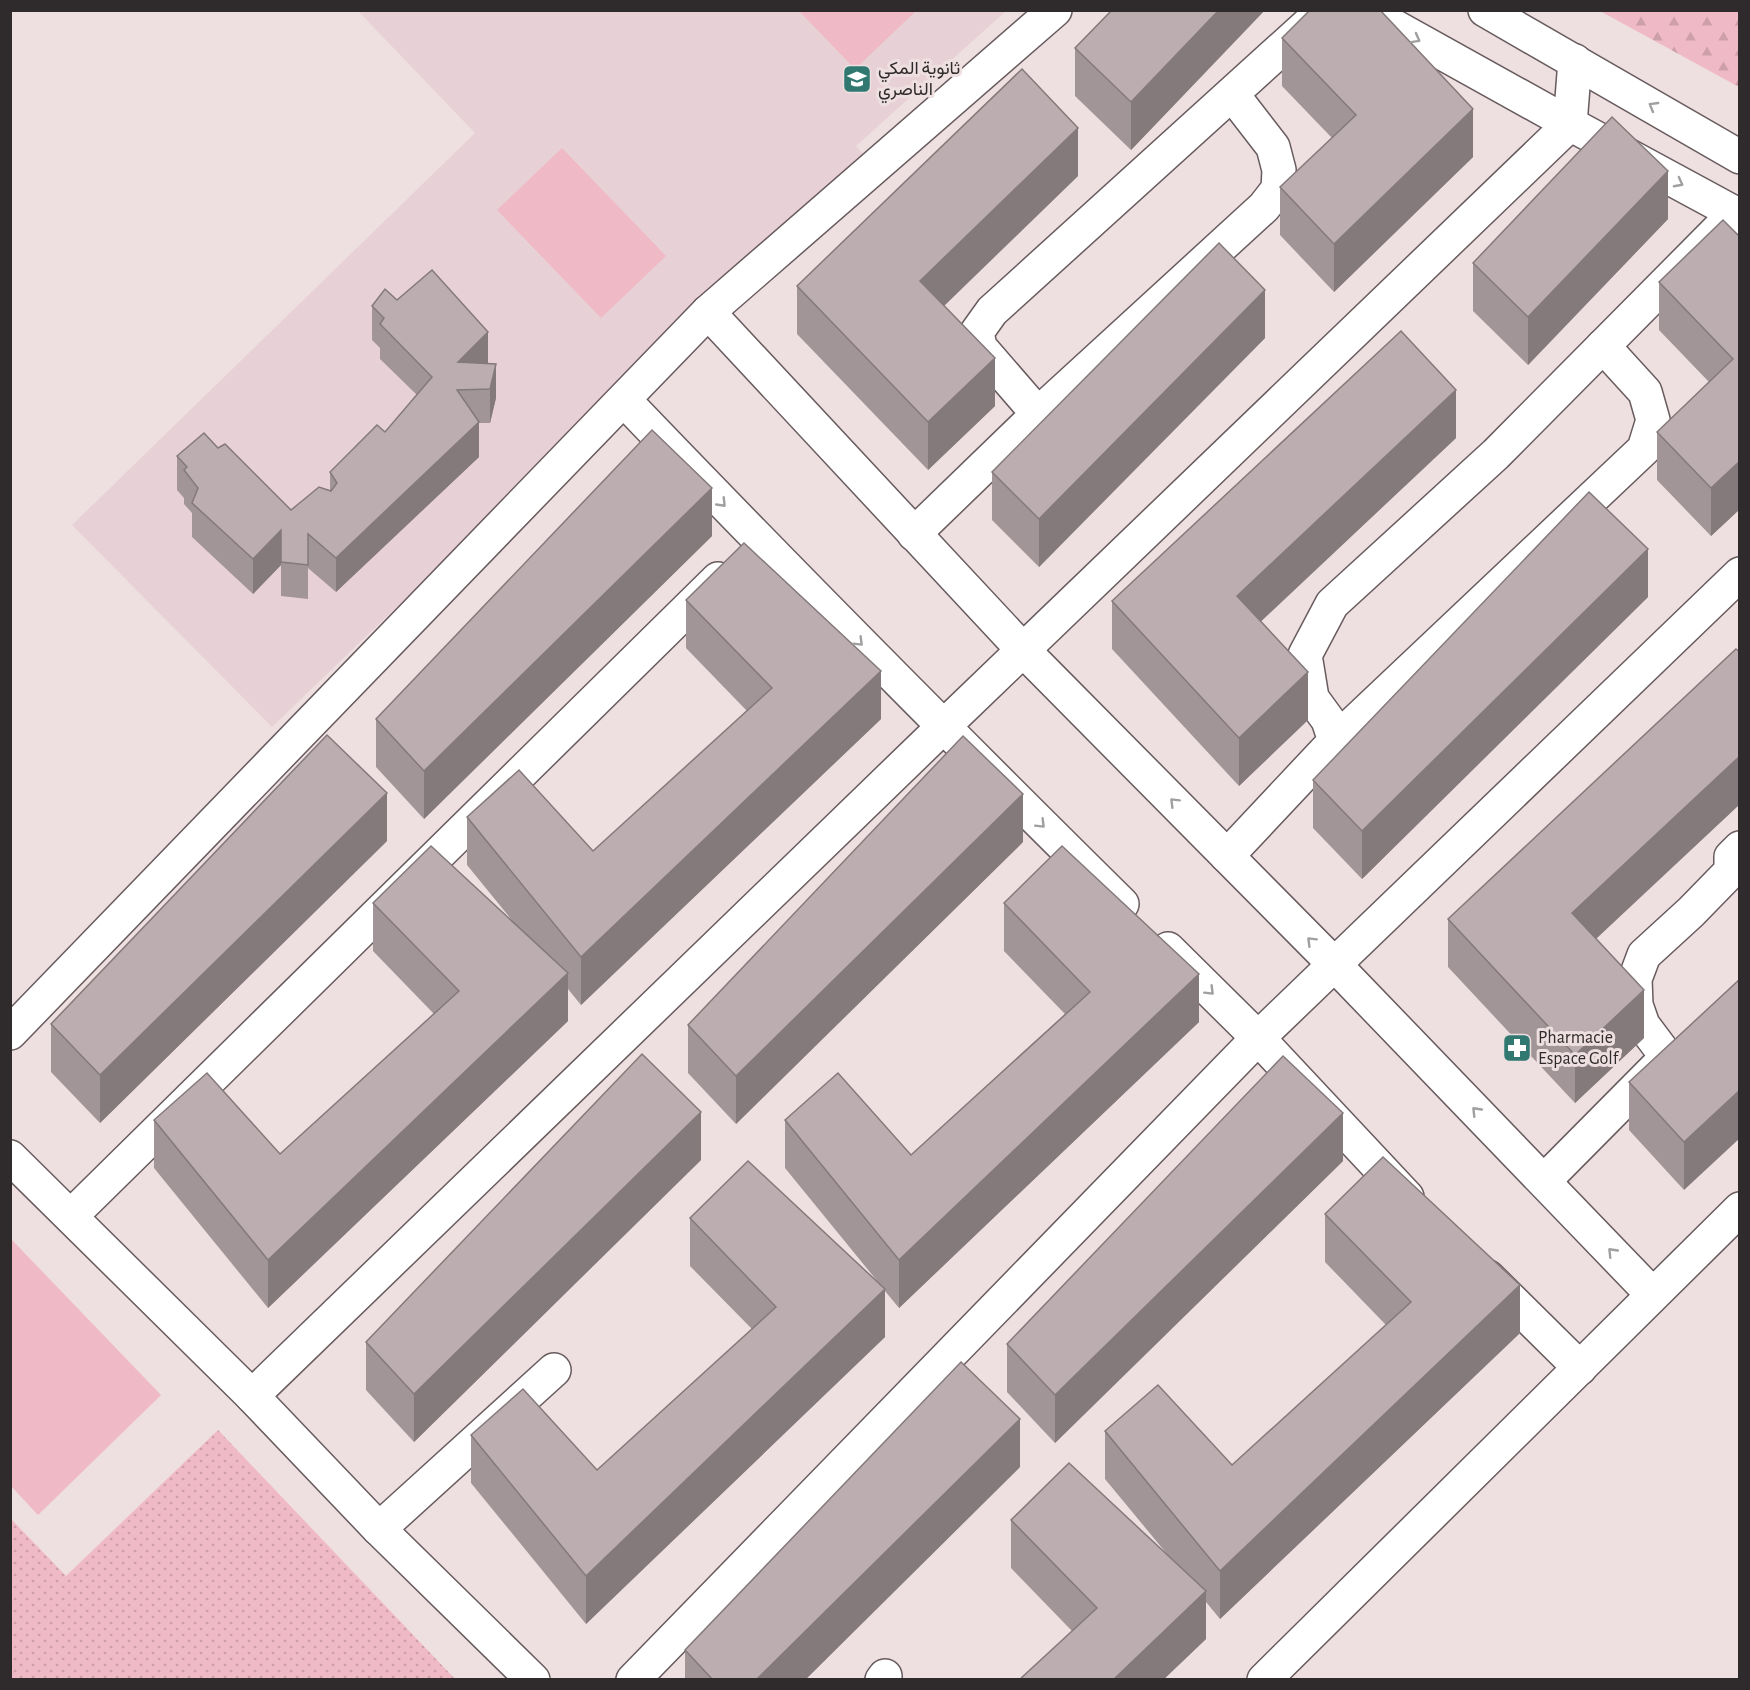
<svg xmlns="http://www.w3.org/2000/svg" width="1750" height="1690" viewBox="0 0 1750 1690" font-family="'Alegreya Sans',Vazirmatn,sans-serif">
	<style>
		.built { fill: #e8d1d6 }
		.grass { fill: url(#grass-dots) }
		.forest { fill: url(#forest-firs) }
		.garden { fill: #efb9c5 }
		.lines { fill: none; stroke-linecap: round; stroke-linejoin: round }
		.minor-casing { stroke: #685b5e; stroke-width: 36 }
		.minor { stroke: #fff; stroke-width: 33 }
		.wall { fill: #a29597 }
		.shaded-wall { fill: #84797b }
		.building { fill: #bcadb0; stroke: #84797b; stroke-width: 1.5 }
		.oneway { stroke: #a19fa0 }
		.labels { text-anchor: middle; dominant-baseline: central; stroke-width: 6; stroke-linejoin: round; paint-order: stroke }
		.poi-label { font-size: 18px; fill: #2f2a2b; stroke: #eedfe1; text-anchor: start }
	</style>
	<defs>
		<pattern id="grass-dots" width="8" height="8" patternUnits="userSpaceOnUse" patternTransform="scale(1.5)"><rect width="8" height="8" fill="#efb9c5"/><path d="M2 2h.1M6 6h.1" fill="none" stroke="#cd9fa9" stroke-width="1.8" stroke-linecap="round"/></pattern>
		<pattern id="forest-firs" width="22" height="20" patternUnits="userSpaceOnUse" patternTransform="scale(1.5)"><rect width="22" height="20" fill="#efb9c5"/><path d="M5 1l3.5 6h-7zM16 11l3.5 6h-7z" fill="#cd9fa9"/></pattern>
	</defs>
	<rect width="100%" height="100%" fill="#eedfe1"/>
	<!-- built -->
	<polygon class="built" points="358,11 1006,11 856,146 865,156 272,727 72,525 475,133"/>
	<!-- grass -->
	<polygon class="grass" points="218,1430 455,1679 11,1679 11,1519 66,1576"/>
	<!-- forest -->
	<polygon class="forest" points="1600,11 1739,11 1739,87"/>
	<!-- garden -->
	<g class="garden">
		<polygon points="799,11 916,11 855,69"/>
		<polygon points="562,148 666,256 601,318 497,210"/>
		<polygon points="10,1238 161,1395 38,1515 11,1486"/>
	</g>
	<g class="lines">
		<!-- minor casing -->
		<g class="minor-casing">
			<g id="minor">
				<polyline points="1365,10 1570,124 1740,216"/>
				<polyline points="1485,10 1740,157"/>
				<polyline points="708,312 1024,651 1334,964 1652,1294"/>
				<path d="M624,400c164,171 330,338 498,504"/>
				<polyline points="1038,414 1264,207 1278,189 1279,170 1273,147 1232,94"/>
				<polyline points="914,534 1038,414 980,347 977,332 992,311 1324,10"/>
				<polyline points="1335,741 1644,449 1653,420 1645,392 1603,346"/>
				<polyline points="1227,856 1335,741 1328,720 1312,698 1305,655 1332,604 1496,454 1735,213"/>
				<polyline points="1168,949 1258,1038 1407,1197"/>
				<polyline points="10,1033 708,312 1055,10"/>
				<polyline points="1667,1057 1643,1025 1636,1005 1635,979 1644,955 1691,912 1731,871 1731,857 1740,848"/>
				<polyline points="10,1157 252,1396 379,1529 533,1680"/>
				<polyline points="1544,1181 1661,1063"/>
				<polyline points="71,1216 718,579"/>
				<polyline points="1488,1277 1580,1368"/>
				<polyline points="252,1396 943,727 1570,124 1575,61"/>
				<polyline points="379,1529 554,1370"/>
				<polyline points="633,1680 1258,1038 1740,574"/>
				<polyline points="882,1680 885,1676"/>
				<polyline points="1264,1680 1740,1209"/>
			</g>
		</g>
		<!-- minor -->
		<use href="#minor" class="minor"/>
	</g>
	<!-- wall -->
	<g class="wall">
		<polygon points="1112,10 1265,10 1131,150 1075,96 1075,48"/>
		<polygon points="1282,38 1473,157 1334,292 1280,235 1280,187 1332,138 1282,86"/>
		<polygon points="1078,176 944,306 995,406 928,470 797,334 797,286"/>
		<polygon points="1668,219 1528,365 1473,311 1473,263"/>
		<polygon points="1740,237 1740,509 1711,536 1657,480 1657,432 1709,382 1659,330 1659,282"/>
		<polygon points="397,300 488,364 496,398 490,423 479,423 479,457 336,592 308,568 308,599 281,596 281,565 253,594 192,537 192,513 184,504 184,498 177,490 177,456 218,448 291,510 330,490 330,472 385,432 417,395 380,359 380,348 372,340 372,306"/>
		<polygon points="1265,338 1039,567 992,520 992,472"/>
		<polygon points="1456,438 1261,621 1308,720 1239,786 1112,649 1112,601"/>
		<polygon points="712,536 424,819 376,767 376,719"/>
		<polygon points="1648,597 1362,879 1313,828 1313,780"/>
		<polygon points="686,600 881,719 581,1005 568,989 568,1021 268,1308 154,1168 154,1120 280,1154 434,1014 373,951 373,903 515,924 467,865 467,817 593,851 747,711 686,648"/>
		<polygon points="1740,652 1740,804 1596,939 1644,1038 1575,1103 1448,967 1448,919"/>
		<polygon points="387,841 100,1123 51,1072 51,1024"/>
		<polygon points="1023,842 736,1124 688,1073 688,1025"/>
		<polygon points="1004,903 1199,1022 899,1308 885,1291 885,1337 586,1624 471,1483 471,1435 597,1470 752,1329 690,1266 690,1218 878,1282 785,1168 785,1120 911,1155 1065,1014 1004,951"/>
		<polygon points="1740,979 1684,1190 1629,1130 1629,1082"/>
		<polygon points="701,1160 414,1442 366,1390 366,1342"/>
		<polygon points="1343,1161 1055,1443 1007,1392 1007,1344"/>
		<polygon points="1325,1214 1520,1333 1220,1619 1206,1602 1206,1639 1163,1680 1019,1680 1072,1631 1011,1568 1011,1520 1167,1554 1105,1479 1105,1431 1232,1465 1386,1325 1325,1262"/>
		<polygon points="1020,1467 805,1680 685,1680 685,1650"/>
	</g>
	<!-- shaded-wall -->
	<g class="shaded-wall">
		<polygon points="1219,10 1265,10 1131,150 1131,102"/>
		<polygon points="1473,109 1473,157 1334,292 1334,244"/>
		<polygon points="1078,128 1078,176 920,329 920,281"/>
		<polygon points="1668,171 1668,219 1528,365 1528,317"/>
		<polygon points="1265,290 1265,338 1039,567 1039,519"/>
		<polygon points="488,332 488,366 458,362"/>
		<polygon points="995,358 995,406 928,470 928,422"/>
		<polygon points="496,364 496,398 490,423 490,389"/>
		<polygon points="1456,390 1456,438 1237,644 1237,596"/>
		<polygon points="479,422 479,457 336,592 336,558"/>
		<polygon points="1740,461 1740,509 1711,536 1711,488"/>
		<polygon points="712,488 712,536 424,819 424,771"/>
		<polygon points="281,530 281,565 253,594 253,559"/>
		<polygon points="1648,549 1648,597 1362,879 1362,831"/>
		<polygon points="881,671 881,719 581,1005 581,957"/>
		<polygon points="1308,672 1308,720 1239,786 1239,738"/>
		<polygon points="1740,756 1740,804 1572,961 1572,913"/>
		<polygon points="387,793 387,841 100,1123 100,1075"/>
		<polygon points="1023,794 1023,842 736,1124 736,1076"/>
		<polygon points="568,973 568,1021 268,1308 268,1260"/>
		<polygon points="1199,974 1199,1022 899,1308 899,1260"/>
		<polygon points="1644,990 1644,1038 1575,1103 1575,1055"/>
		<polygon points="1740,1090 1740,1138 1684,1190 1684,1142"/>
		<polygon points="701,1112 701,1160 414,1442 414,1394"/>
		<polygon points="1343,1113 1343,1161 1055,1443 1055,1395"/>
		<polygon points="1520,1285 1520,1333 1220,1619 1220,1571"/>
		<polygon points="885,1289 885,1337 586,1624 586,1576"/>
		<polygon points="1020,1419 1020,1467 805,1680 756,1680"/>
		<polygon points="1206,1591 1206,1639 1163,1680 1113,1680"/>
	</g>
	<!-- building -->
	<g class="building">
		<polygon points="1112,10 1219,10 1131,102 1075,48"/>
		<polygon points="1310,10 1380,10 1473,109 1334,244 1280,187 1356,115 1282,38"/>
		<polygon points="1022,69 1078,128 920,281 995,358 928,422 797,286"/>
		<polygon points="1612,117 1668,171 1528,317 1473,263"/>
		<polygon points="1723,220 1740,237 1740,461 1711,488 1657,432 1733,359 1659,282"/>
		<polygon points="1219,243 1265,290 1039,519 992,472"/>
		<polygon points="432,270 488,332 458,362 496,364 490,389 457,390 479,422 336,558 308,534 308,565 281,562 281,530 253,559 192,503 198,488 184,470 187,467 177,456 204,433 218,448 225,444 291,510 319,487 331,491 337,483 330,472 377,425 385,432 432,377 380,324 384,318 372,306 385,289 397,300"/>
		<polygon points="1401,331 1456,390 1237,596 1308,672 1239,738 1112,601"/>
		<polygon points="652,430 712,488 424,771 376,719"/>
		<polygon points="1589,492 1648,549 1362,831 1313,780"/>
		<polygon points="744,543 881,671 581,957 467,817 519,770 593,851 772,688 686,600"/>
		<polygon points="1736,649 1740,652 1740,756 1572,913 1644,990 1575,1055 1448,919"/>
		<polygon points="327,735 387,793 100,1075 51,1024"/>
		<polygon points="963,736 1023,794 736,1076 688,1025"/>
		<polygon points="431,846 568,973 268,1260 154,1120 207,1073 280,1154 459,991 373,903"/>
		<polygon points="1062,846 1199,974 899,1260 785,1120 838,1073 911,1155 1090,992 1004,903"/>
		<polygon points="1740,979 1740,1090 1684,1142 1629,1082"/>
		<polygon points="642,1054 701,1112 414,1394 366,1342"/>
		<polygon points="1283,1056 1343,1113 1055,1395 1007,1344"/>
		<polygon points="1383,1157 1520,1285 1220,1571 1105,1431 1158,1385 1232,1465 1411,1302 1325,1214"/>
		<polygon points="748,1161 885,1289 586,1576 471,1435 523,1389 597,1470 776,1307 690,1218"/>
		<polygon points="961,1362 1020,1419 756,1680 713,1680 685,1650"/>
		<polygon points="1069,1463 1206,1591 1113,1680 1019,1680 1097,1608 1011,1520"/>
	</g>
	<!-- one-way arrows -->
	<defs><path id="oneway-chevron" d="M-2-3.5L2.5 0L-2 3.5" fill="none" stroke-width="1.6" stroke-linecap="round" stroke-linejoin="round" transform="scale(1.5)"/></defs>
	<g class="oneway">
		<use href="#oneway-chevron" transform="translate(1416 39) rotate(29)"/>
		<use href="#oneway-chevron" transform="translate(1653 106) rotate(-150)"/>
		<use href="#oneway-chevron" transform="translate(1679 183) rotate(28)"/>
		<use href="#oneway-chevron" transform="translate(722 503) rotate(46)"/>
		<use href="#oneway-chevron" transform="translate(859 642) rotate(45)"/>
		<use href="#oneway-chevron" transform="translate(1174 802) rotate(-135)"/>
		<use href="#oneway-chevron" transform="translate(1041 824) rotate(45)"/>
		<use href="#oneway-chevron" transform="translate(1311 941) rotate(-135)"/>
		<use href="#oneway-chevron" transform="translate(1210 991) rotate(45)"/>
		<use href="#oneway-chevron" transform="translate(1476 1111) rotate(-134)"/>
		<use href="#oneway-chevron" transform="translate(1612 1252) rotate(-134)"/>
	</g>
	<!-- icons -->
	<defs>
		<g id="school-square" transform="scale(1.5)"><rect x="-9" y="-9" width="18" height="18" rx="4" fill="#317870" stroke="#eedfe1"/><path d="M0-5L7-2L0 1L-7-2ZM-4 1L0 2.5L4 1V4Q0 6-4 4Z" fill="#fff"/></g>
		<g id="pharmacy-square" transform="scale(1.5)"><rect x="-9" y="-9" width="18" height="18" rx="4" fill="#317870" stroke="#eedfe1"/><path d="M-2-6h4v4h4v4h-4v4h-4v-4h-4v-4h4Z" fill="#fff"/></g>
	</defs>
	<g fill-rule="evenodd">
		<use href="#school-square" x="857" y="79"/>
		<use href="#pharmacy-square" x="1517" y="1048"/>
	</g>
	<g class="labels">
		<!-- poi labels -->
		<g class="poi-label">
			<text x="878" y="69">ثانوية المكي<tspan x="878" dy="21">الناصري</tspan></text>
			<text x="1538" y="1038">Pharmacie<tspan x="1538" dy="21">Espace Golf</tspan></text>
		</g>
	</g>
	<!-- border -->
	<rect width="1750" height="1690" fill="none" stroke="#2f2a2b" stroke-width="24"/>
</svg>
